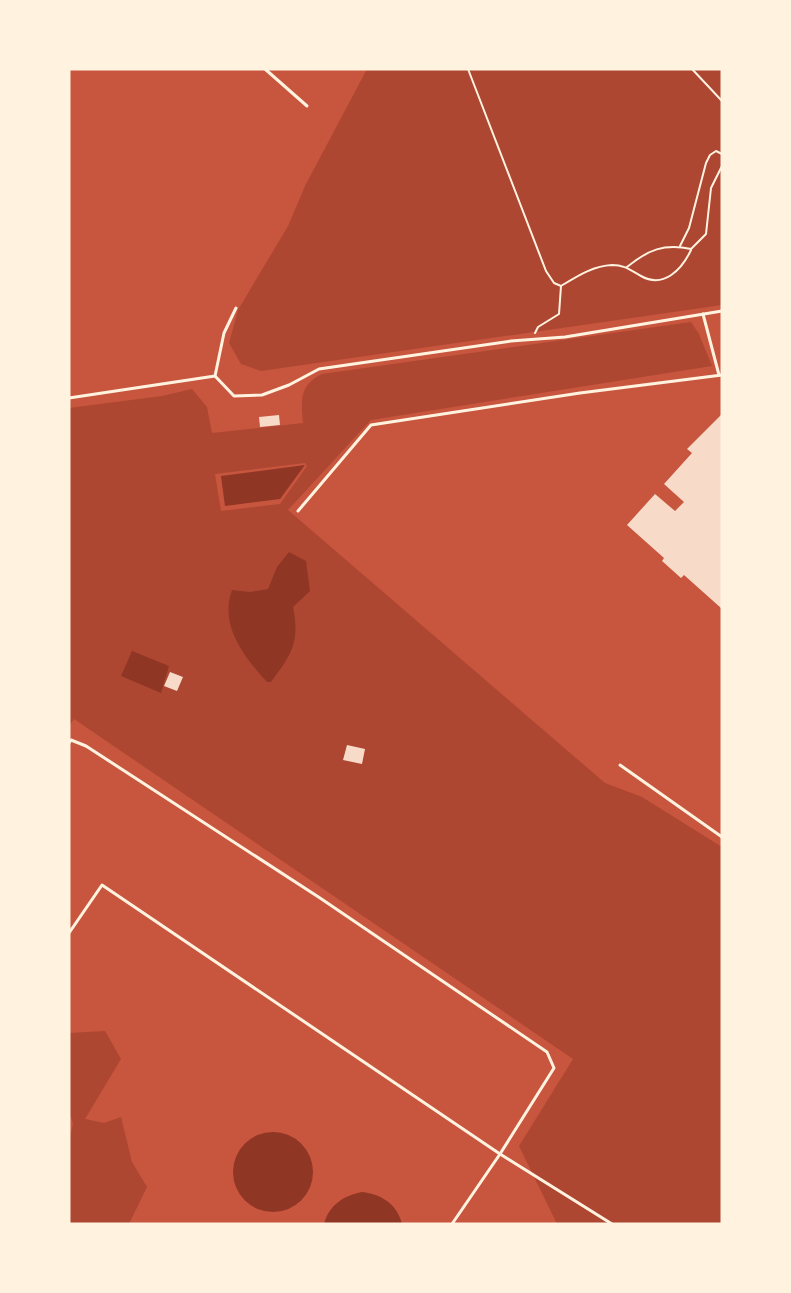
<svg xmlns="http://www.w3.org/2000/svg" width="791" height="1293" viewBox="0 0 791 1293" font-family="Rubik,sans-serif">
	<style>
		.green { fill: #ae4732; fill-rule: evenodd }
		.water { fill: #8f3625 }
		.building { fill: #f7dbc8 }
		.lines { fill: none; stroke-linecap: round; stroke-linejoin: round }
		.path { stroke: #fff3e0; stroke-width: 2 }
		.service { stroke: #fff3e0; stroke-width: 3 }
	</style>
	<rect width="100%" height="100%" fill="#c8553d"/>
	<!-- green -->
	<g class="green">
		<polygon points="367,69 722,69 722,305 261,371 241,364 229,343 238,310 288,226 305,186"/>
		<path d="M691,322l8,12 13,32 -341,54 -83,90 317,273 37,14 80,50v377h-165l-38,-78 54,-87 -499,-340 -5,7v-318l93,-12 30,-7 15,18 5,26 91,-10c-2,-22 -4,-38 19,-49zM305,463l2,3 -27,38 -59,7 -6,-37z"/>
		<polygon points="105,1031 121,1059 85,1119 104,1123 121,1117 132,1162 147,1187 129,1224 69,1224 69,1141 73,1124 69,1110 69,1033"/>
	</g>
	<!-- water -->
	<g class="water">
		<polygon points="305,465 280,499 225,506 221,476"/>
		<path d="M289,552l17,9 4,30 -17,16c7,35 -1,47 -22,75h-4c-23,-25 -48,-57 -35,-92l18,2 18,-3 9,-22z"/>
		<polygon points="132,651 169,666 161,693 121,676"/>
		<circle cx="273" cy="1172" r="40"/>
		<path d="M362,1192c19,2 35,12 40,32h-78c5,-19 19,-28 38,-32z"/>
	</g>
	<!-- building -->
	<g class="building">
		<polygon points="722,414 722,607 721,608 684,575 681,578 662,561 664,558 627,525 655,494 675,511 684,502 664,484 692,453 687,449"/>
		<polygon points="279,415 280,425 260,427 259,417"/>
		<polygon points="170,672 183,677 177,691 164,686"/>
		<polygon points="347,745 365,749 362,764 343,760"/>
	</g>
	<g class="lines">
		<!-- path -->
		<g class="path">
			<polyline points="468,69 546,271 554,283 561,286 559,314 538,327 535,333"/>
			<polyline points="692,69 722,101"/>
			<polyline points="680,246 689,228 706,163 710,155 716,151 722,154"/>
			<path d="M627,267c21,-17 37,-24 64,-18l15,-15 5,-46 11,-22"/>
			<path d="M561,286c15,-9 31,-20 51,-21 13,0 18,5 29,11 23,13 41,-7 50,-26"/>
		</g>
		<!-- service -->
		<g class="service">
			<polyline points="265,69 307,106"/>
			<polyline points="236,308 224,333 215,376 234,396 262,395 289,385 319,369 511,341 565,337 722,311"/>
			<polyline points="703,314 719,375"/>
			<polyline points="69,398 215,376"/>
			<polyline points="298,511 371,425 580,393 722,375"/>
			<polyline points="69,743 71,740 86,746 320,898 547,1052 554,1068 500,1154 612,1224"/>
			<polyline points="620,765 722,837"/>
			<polyline points="69,933 102,885 500,1154 452,1224"/>
		</g>
	</g>
	<!-- border -->
	<rect width="791" height="1293" fill="none" stroke="#fff3e0" stroke-width="141"/>
</svg>
